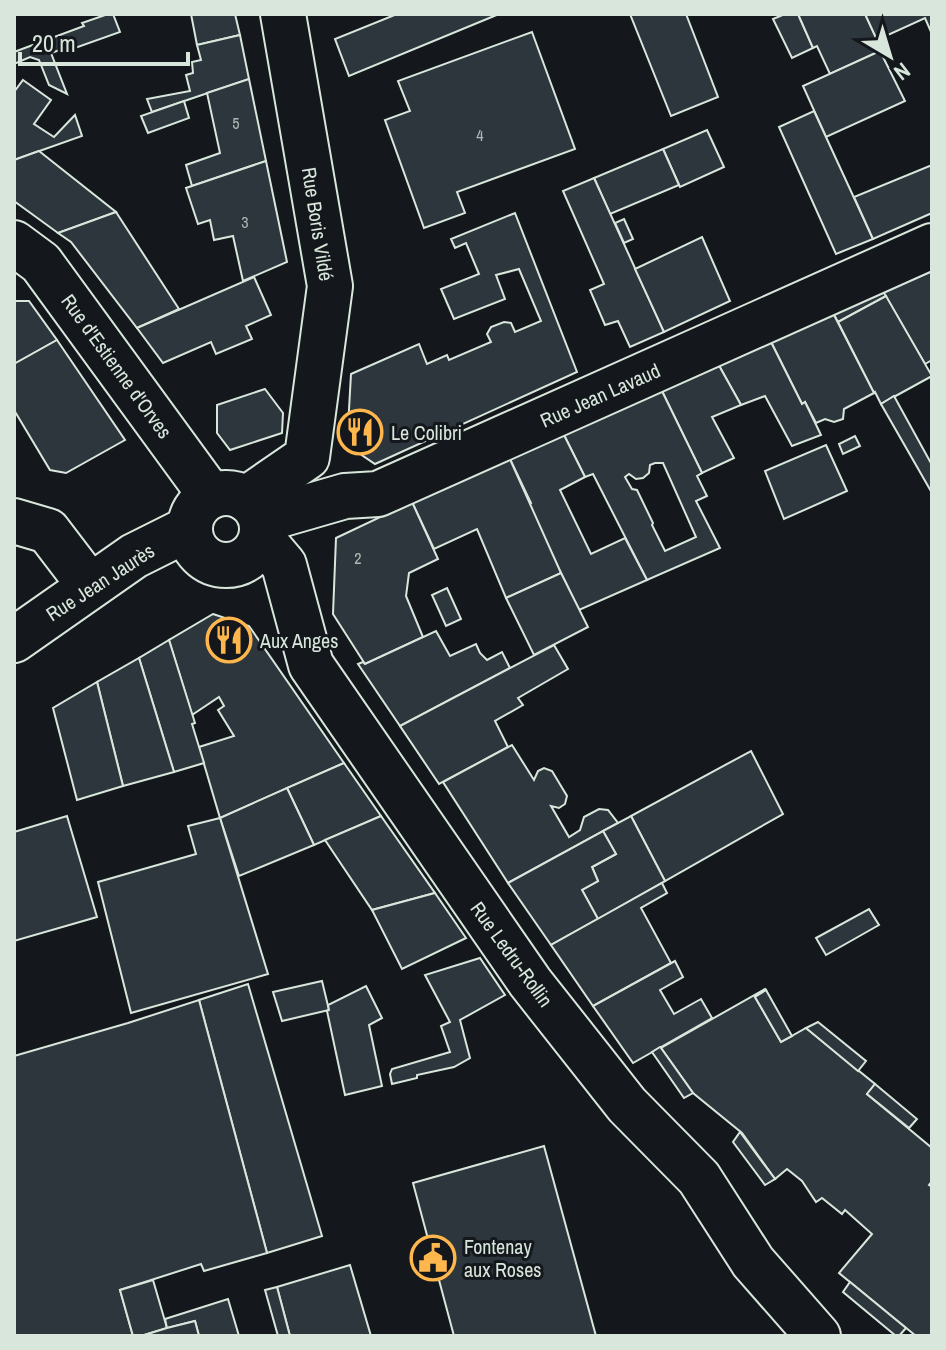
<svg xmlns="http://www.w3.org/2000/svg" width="946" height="1350" viewBox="0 0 946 1350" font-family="'Archivo Narrow',sans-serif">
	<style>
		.building { fill: #2c363c; stroke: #d8e6dc; stroke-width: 2; fill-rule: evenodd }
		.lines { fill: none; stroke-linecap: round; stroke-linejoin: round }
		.minor-casing { stroke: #d8e6dc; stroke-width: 48 }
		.tertiary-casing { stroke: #d8e6dc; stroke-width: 48 }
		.secondary-casing { stroke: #d8e6dc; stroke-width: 48 }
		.minor { stroke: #14181c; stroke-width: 44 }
		.tertiary { stroke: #14181c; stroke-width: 44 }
		.secondary { stroke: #14181c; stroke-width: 44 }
		.labels { text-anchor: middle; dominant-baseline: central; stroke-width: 6; stroke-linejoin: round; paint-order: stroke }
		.number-label { font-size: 16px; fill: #adbab4 }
		.street-label { font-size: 20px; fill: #d8e6dc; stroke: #14181c }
		.poi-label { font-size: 20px; fill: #d8e6dc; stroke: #14181c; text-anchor: start }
	</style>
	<rect width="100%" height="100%" fill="#14181c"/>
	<!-- building -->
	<g class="building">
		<polygon points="108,14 113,14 120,32 75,48 74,45 51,53 67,94 49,85 39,60 30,57 14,64 14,52 84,26 82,23"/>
		<polygon points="191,14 235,14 240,35 197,45"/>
		<polygon points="397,14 499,14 349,76 335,39"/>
		<polygon points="630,14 686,14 718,97 671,116"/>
		<polygon points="785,14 798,14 813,48 792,58 773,19"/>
		<polygon points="798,14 865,14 882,50 830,74 817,46 813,48"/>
		<polygon points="865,14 932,14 932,34 925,18 877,40"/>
		<polygon points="532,32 575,149 457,192 465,213 424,228 385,120 410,111 398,81"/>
		<polygon points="240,35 249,79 152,112 147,99 190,91 186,75 193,73 192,62 201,60 197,45"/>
		<polygon points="880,51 905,101 826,137 803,86"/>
		<polygon points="249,79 266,161 192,186 186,165 220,153 207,93"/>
		<polygon points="23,80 51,100 34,124 54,137 75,115 82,136 14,160 14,92"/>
		<polygon points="184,101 189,118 148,133 141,116"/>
		<polygon points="814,111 873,239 836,254 779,127"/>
		<polygon points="707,130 724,167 680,187 663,149"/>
		<polygon points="663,149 679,185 610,214 594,178"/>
		<polygon points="39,151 116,212 58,233 14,201 14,160"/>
		<polygon points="266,161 287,262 243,281 233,236 214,240 210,220 198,224 186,188"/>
		<polygon points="932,165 932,213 873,239 854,197"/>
		<polygon points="594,178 664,332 630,347 618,321 605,325 590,290 604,284 563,191"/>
		<polygon points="116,212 179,309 137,328 71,242 58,233"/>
		<polygon points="515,213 577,372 375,464 347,445 351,374 419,344 427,364 447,355 449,360 491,342 487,334 491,327 504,322 511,323 515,332 541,321 519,269 496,275 505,299 454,319 441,289 479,274 466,243 455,248 451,239"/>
		<polygon points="624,219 633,239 624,243 615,223"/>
		<polygon points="702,237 730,301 664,332 635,269"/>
		<polygon points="932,271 932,360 925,364 883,292"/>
		<polygon points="254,277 271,315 246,326 252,339 216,354 211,342 163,363 137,328"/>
		<polygon points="883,292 886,296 838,322 833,313"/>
		<polygon points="886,296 932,376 881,404 875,392 874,393 838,322"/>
		<polygon points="14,301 29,301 57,340 14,364"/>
		<polygon points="833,313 874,393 844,409 843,419 834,422 825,419 816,423 805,402 802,404 770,340"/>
		<polygon points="57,340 125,440 66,473 50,470 14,410 14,364"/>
		<polygon points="770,340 802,404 805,402 821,435 792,446 765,396 741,405 717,362"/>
		<polygon points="717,362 741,405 712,417 734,458 702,473 660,387"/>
		<path d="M660,387l42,86 -5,3 10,20 -11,5 24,47 -73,32 -54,-106 -8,3 -22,-44zM655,463h8l33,74 -31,14 -13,-26 1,-2 -16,-33 -5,-1 -7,-12 4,-3 7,5 7,-1 6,-5 1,-8z"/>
		<polygon points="265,389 283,413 282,433 230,450 217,433 217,405"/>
		<polygon points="894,396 932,465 932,493 881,404"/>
		<polygon points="563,433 585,477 560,490 591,554 625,538 647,580 579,610 542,534 529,504 531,503 509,457"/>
		<polygon points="855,436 860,446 843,454 839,444"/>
		<polygon points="826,445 847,491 784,519 765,471"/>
		<polygon points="509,457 561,573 506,598 477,529 434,549 412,502"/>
		<polygon points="412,502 438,559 409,573 406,596 423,637 365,664 333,614 336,538"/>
		<polygon points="561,573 588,627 534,655 506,598"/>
		<polygon points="447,588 461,619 446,626 432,595"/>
		<polygon points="213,614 249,626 344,763 220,818 199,747 234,736 218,710 224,706 219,697 192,715 169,640"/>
		<polygon points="436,631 450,656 476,644 480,653 487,660 502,652 510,668 400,726 358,664 363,662 365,664"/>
		<polygon points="169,640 195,723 192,724 204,763 174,772 139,658"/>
		<polygon points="554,645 568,669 518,698 523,705 495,721 508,747 439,784 400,726"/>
		<polygon points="139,658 174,772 123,786 97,682"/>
		<polygon points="97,682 123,786 77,800 53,708"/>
		<polygon points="512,745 534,780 538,771 544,768 552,771 567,796 565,804 559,808 551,806 569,837 580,830 584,817 599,809 608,810 618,823 508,883 443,782"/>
		<polygon points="751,751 783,814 665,881 631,816"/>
		<polygon points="344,763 381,816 314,845 287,788"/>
		<polygon points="287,788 314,845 239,876 220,818"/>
		<polygon points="67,816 97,917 14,941 14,832"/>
		<polygon points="381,816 435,893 372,910 325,840"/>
		<polygon points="631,816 665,881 598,919 582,890 598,881 592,867 616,854 603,831"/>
		<polygon points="220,818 268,974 131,1013 98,882 196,854 188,826"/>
		<polygon points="603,831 616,854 592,867 598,881 582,890 598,919 551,945 508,883"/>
		<polygon points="662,883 667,893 641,908 671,963 593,1006 551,945"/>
		<polygon points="435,893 466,938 402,969 372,910"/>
		<polygon points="869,909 879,925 826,955 816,938"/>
		<polygon points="480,958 505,995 460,1020 470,1058 454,1067 417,1075 417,1078 392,1084 390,1074 392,1069 450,1052 441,1026 450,1022 425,975"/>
		<polygon points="675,961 683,977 660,990 674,1014 701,999 712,1018 633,1063 593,1006"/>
		<polygon points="322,981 329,1010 282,1021 273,992"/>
		<polygon points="248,984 322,1236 267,1253 199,1000"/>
		<polygon points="366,986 382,1018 369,1025 382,1086 345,1095 327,1011 329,1010 328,1005"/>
		<polygon points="765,989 766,990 755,997 781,1042 806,1028 875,1084 867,1094 932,1148 932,1181 929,1185 932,1187 932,1336 916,1336 839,1273 872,1234 845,1210 842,1214 822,1198 816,1202 802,1181 787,1169 775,1179 742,1133 693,1093 661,1048"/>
		<polygon points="766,990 792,1036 781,1042 755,997"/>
		<polygon points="199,1000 267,1253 204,1271 201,1264 120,1290 133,1336 14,1336 14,1056 128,1023"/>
		<polygon points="818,1022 866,1061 858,1071 806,1028"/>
		<polygon points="660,1047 661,1048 693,1093 684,1098 652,1052"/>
		<polygon points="875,1084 917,1119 909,1128 867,1094"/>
		<polygon points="740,1132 775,1179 765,1185 733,1142"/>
		<polygon points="544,1146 596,1336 454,1336 413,1183"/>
		<polygon points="350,1265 371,1336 290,1336 277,1287"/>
		<polygon points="153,1280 167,1328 141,1336 133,1336 120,1290"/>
		<polygon points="850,1282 906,1328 899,1336 896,1336 843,1292"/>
		<polygon points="277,1287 290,1336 278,1336 265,1290"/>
		<polygon points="228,1299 239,1336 199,1336 195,1321 167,1328 165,1319"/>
		<polygon points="195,1321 199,1336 141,1336 167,1328"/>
	</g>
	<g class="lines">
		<!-- minor casing -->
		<g class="minor-casing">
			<g id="minor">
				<polyline points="246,499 307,457 330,286 283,14"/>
				<polyline points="262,520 345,496 378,494 932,246"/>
				<polyline points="14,521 48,531 90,586"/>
			</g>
		</g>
		<!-- tertiary casing -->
		<g class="tertiary-casing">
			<polyline id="tertiary" points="262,539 284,565 311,665 530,982 627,1105 699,1178 753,1262 818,1336"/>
		</g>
		<!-- secondary casing -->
		<g class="secondary-casing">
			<g id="secondary">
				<polyline points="14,243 41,263 211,496"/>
				<circle cx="226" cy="529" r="36"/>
				<polyline points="14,640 134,556 190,528"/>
			</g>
		</g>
		<!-- minor -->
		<use href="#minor" class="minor"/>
		<!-- tertiary -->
		<use href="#tertiary" class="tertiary"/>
		<!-- secondary -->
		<use href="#secondary" class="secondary"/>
	</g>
	<!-- icons -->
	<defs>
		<g id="restaurant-ring" transform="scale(2.3)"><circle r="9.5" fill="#14181c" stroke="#ffb74d" stroke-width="1.5"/><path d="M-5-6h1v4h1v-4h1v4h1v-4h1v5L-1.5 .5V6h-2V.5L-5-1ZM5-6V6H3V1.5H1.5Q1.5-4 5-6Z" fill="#ffb74d"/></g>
		<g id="civic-ring" transform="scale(2.3)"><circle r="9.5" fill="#14181c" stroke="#ffb74d" stroke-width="1.5"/><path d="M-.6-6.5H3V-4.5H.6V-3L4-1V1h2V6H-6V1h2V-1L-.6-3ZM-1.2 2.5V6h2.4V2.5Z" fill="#ffb74d"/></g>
	</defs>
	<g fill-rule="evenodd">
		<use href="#restaurant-ring" x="360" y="432"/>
		<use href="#restaurant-ring" x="229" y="640"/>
		<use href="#civic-ring" x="433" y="1258"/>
	</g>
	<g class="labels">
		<!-- number labels -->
		<g class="number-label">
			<text x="236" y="123">5</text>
			<text x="480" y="135">4</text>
			<text x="245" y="222">3</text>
			<text x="358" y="558">2</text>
		</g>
		<!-- street labels -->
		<g class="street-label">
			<text transform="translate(318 224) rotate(81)">Rue Boris Vildé</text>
			<text transform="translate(117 366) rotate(54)">Rue d'Estienne d'Orves</text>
			<text transform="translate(600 395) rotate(-24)">Rue Jean Lavaud</text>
			<text transform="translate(100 582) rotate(-33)">Rue Jean Jaurès</text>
			<text transform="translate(512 954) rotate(54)">Rue Ledru-Rollin</text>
		</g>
		<!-- poi labels -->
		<g class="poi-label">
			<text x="391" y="432">Le Colibri</text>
			<text x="260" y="640">Aux Anges</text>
			<text x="464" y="1246">Fontenay<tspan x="464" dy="23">aux Roses</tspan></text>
		</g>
	</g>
	<!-- border -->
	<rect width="946" height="1350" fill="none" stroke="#d8e6dc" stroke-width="32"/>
	<!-- north arrow -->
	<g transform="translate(890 56) rotate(142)" stroke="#14181c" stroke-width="6" paint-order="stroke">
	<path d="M0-6L14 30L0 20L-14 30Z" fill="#d8e6dc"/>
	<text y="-12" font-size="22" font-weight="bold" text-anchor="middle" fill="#d8e6dc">N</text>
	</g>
	<!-- scale -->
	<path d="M20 52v12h168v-12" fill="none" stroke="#d8e6dc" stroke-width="4"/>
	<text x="32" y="52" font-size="24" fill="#d8e6dc" stroke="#14181c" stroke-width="6" paint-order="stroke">20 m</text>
</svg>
